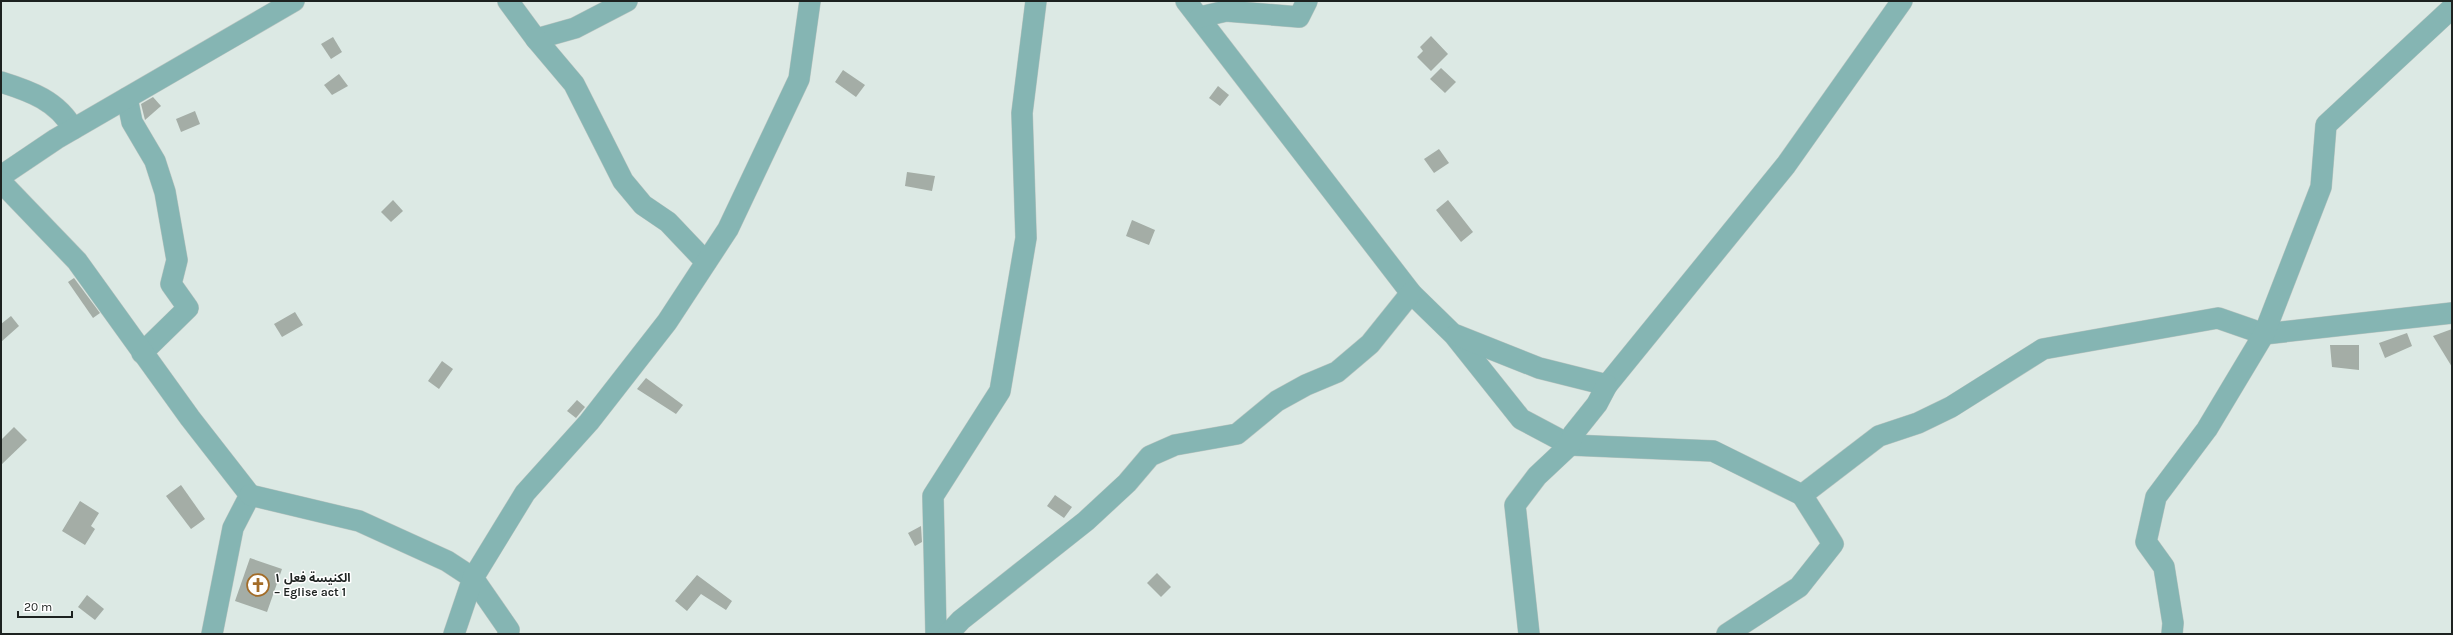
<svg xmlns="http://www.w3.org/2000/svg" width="2453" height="635" viewBox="0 0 2453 635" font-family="Karla,'Noto Sans Arabic',sans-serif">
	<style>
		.building { fill: #a4ada6 }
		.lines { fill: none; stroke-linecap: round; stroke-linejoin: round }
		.street-casing { stroke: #bac5c1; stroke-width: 22 }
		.street { stroke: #85b5b3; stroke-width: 21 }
		.labels { text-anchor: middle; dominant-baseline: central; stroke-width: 3; stroke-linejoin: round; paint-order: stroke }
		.poi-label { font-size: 12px; font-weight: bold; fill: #1d2220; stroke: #fff; text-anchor: start }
	</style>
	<rect width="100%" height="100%" fill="#dce9e4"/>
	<!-- building -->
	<g class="building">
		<polygon points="1431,36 1448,54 1431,71 1417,57 1423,51 1420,47"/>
		<polygon points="333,37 342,52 331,59 321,44"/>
		<polygon points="1441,68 1456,82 1445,93 1430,79"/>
		<polygon points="843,70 865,85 856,97 835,82"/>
		<polygon points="339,74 348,86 332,95 324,85"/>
		<polygon points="1218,86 1229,95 1220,106 1209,98"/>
		<polygon points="153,97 161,106 145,120 141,104"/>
		<polygon points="195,111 200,124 181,132 176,119"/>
		<polygon points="1439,149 1449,163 1434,173 1424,159"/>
		<polygon points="907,172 935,176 932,191 905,186"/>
		<polygon points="393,200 403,211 391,222 381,212"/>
		<polygon points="1448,200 1473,232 1461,242 1436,210"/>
		<polygon points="1132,220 1155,230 1149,245 1126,236"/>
		<polygon points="74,278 100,313 93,318 68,282"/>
		<polygon points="295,312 303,325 282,337 274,324"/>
		<polygon points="11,316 19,326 1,342 1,324"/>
		<polygon points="2452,329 2452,367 2433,336"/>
		<polygon points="2407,333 2412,346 2385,358 2379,343"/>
		<polygon points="2330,345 2359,345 2359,370 2332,367"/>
		<polygon points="442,361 453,369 439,389 428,381"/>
		<polygon points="646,378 683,405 676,414 637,389"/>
		<polygon points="577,400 585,407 576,418 567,411"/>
		<polygon points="14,427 27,440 1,465 1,440"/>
		<polygon points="181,485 205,519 191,529 166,496"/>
		<polygon points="1055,495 1072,507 1064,518 1047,506"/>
		<polygon points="80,501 99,513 91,526 95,529 85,545 62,531"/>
		<polygon points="921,526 922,542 915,546 908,533"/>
		<polygon points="250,558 282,569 267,612 235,601"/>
		<polygon points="1157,573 1171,587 1161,597 1147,583"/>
		<polygon points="697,575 732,601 726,610 701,594 687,611 675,601"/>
		<polygon points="87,595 104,609 95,620 78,607"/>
	</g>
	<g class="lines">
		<!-- street casing -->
		<g class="street-casing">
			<g id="street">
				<polyline points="508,1 536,39 575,28 627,1"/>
				<polyline points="1186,1 1411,293 1454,335 1521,419 1570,445 1713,451 1802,495 1879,436 1918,423 1951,407 2043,349 2218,318 2264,334 2452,313"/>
				<polyline points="1200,17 1226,11 1299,17 1307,1"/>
				<polyline points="536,39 574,84 623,181 643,205 668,222 706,262"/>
				<path d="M1,82c29,9 57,19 72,47"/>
				<polyline points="127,98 132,122 155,161 165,192 177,260 171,284 188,308 142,353"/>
				<polyline points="1,176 56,139 294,1"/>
				<polyline points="1,182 77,261 190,418 250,495 233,528 212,634"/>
				<polyline points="1456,335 1539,368 1607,385 1786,165 1902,1"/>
				<polyline points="250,495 359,521 447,561 473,578 509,630 508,634"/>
				<polyline points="454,634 473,578 525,493 589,422 667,322 728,229 799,79 810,1"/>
				<polyline points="936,634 933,496 1000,391 1026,238 1022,113 1036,1"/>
				<polyline points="948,634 961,620 1086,521 1127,483 1150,456 1175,445 1237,434 1277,401 1306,385 1337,372 1370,344 1411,293"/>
				<polyline points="1529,634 1515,505 1537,476 1570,445 1573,434 1597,404 1607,385"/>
				<polyline points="1727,634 1799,587 1833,544 1802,495"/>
				<polyline points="2172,634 2173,623 2164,567 2146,542 2156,497 2207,429 2264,334 2321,187 2326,125 2452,8"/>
			</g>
		</g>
		<!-- street -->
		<use href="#street" class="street"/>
	</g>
	<!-- icons -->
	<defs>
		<g id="church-ring" transform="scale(1.15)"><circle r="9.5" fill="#fff" stroke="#a36c28" stroke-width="1.5"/><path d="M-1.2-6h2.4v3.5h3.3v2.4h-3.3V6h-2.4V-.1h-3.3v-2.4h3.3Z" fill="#a36c28"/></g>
	</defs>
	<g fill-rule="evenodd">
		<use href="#church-ring" x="258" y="585"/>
	</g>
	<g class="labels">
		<!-- poi labels -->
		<g class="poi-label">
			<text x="274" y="578">الكنيسة فعل ۱<tspan x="274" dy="14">– Eglise act 1</tspan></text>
		</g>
	</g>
	<!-- border -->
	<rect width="2453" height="635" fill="none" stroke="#1d2220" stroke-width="4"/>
	<!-- scale -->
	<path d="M18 611v6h54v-6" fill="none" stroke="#1d2220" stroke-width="2"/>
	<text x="24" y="611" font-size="12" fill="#1d2220" stroke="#ffffff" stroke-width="3" paint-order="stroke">20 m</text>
</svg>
